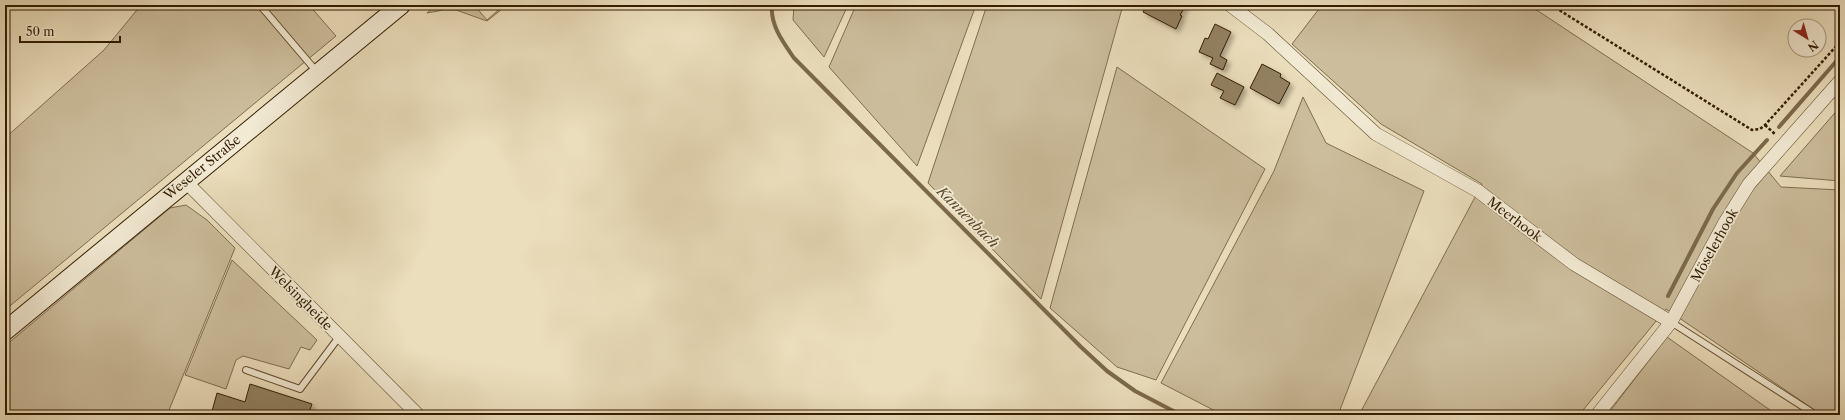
<svg xmlns="http://www.w3.org/2000/svg" width="1845" height="420" viewBox="0 0 1845 420" font-family="'Libre Caslon Text',serif">
	<style>
		.green { fill: #ccbd9c; stroke: #7f6d4e }
		.lines { fill: none; stroke-linecap: round; stroke-linejoin: round }
		.stream { stroke: #7b694a; stroke-width: 4 }
		.building { fill: #928162; stroke: #321d00; filter: url(#shadow) }
		.lane-casing { stroke: #604d2f; stroke-width: 8 }
		.street-casing { stroke: #604d2f; stroke-width: 14 }
		.secondary-casing { stroke: #321d00; stroke-width: 20 }
		.path { stroke: #321d00; stroke-width: 2.5; stroke-dasharray: 3 2; stroke-linecap: butt }
		.lane { stroke: #f2ead3; stroke-width: 6 }
		.street { stroke: #f2ead3; stroke-width: 13 }
		.secondary { stroke: #f2ead3; stroke-width: 18 }
		.labels { text-anchor: middle; dominant-baseline: central; stroke-width: 3.5; stroke-linejoin: round; paint-order: stroke }
		.street-label { font-size: 13px; fill: #321d00; stroke: #f2ead3 }
		.water-label { font-size: 14px; font-style: italic; fill: #5d492b; stroke: #f2ead3 }
	</style>
	<defs>
		<filter id="shadow"><feDropShadow dx="3.5" dy="3.5" stdDeviation="2" flood-color="#0004"/></filter>
	</defs>
	<rect width="100%" height="100%" fill="#ebdebc"/>
	<filter id="stains"><feTurbulence type="fractalNoise" baseFrequency=".005" numOctaves="4"/><feColorMatrix values="0 0 0 0 .2 0 0 0 0 .09 0 0 0 0 .02 0 0 0 .5 -.17"/></filter>
	<radialGradient id="worn" r=".72"><stop offset=".6" stop-color="#630" stop-opacity="0"/><stop offset="1" stop-color="#630" stop-opacity=".3"/></radialGradient>
	<!-- green -->
	<g class="green">
		<polygon points="141,5 309,5 336,36 5,310 5,138 104,50"/>
		<polygon points="436,5 474,5 487,20 504,5 507,5 487,21 456,10 443,10 427,13"/>
		<polygon points="794,5 848,5 824,57 793,20"/>
		<polygon points="856,5 976,5 917,166 829,67"/>
		<polygon points="987,5 1123,5 1041,299 928,183"/>
		<polygon points="1322,5 1529,5 1753,153 1781,187 1840,190 1840,415 1822,415 1666,309 1579,415 1359,415 1482,184 1381,124 1292,44"/>
		<polygon points="1117,67 1265,169 1156,380 1117,367 1050,308"/>
		<polygon points="1303,97 1326,143 1424,191 1338,415 1223,415 1161,383 1274,171"/>
		<polygon points="1840,107 1840,181 1780,176"/>
		<polygon points="186,205 207,220 235,248 167,415 5,415 5,346 170,208"/>
		<polygon points="232,260 317,340 310,350 301,347 289,369 243,356 236,360 226,389 185,375"/>
		<polygon points="1667,337 1777,415 1607,415"/>
	</g>
	<g class="lines">
		<!-- stream -->
		<g class="stream">
			<path d="M772,5c-2,20 11,37 22,53l287,289 26,24 28,20 46,24"/>
			<polyline points="1779,127 1840,57"/>
			<polyline points="1668,296 1713,209 1737,173 1767,140"/>
		</g>
	</g>
	<!-- building -->
	<g class="building">
		<polygon points="1147,5 1186,5 1180,15 1182,16 1176,29 1143,12"/>
		<polygon points="1215,24 1231,32 1220,56 1227,60 1223,70 1210,64 1213,58 1199,52 1205,38 1208,39"/>
		<polygon points="1262,64 1281,74 1280,77 1290,83 1279,104 1250,88"/>
		<polygon points="1217,73 1244,87 1235,105 1220,98 1224,91 1211,85"/>
		<polygon points="250,384 312,404 308,415 211,415 217,393 245,402"/>
	</g>
	<g class="lines">
		<!-- lane casing -->
		<g class="lane-casing">
			<g id="lane">
				<polyline points="260,5 317,72"/>
				<polyline points="1671,322 1816,415"/>
				<polyline points="246,370 300,389 339,337"/>
			</g>
		</g>
		<!-- street casing -->
		<g class="street-casing">
			<g id="street">
				<polyline points="1230,5 1268,34 1376,134 1478,191 1574,264 1671,322"/>
				<polyline points="185,181 418,415"/>
				<polyline points="1597,415 1671,322 1724,224 1749,184 1840,81"/>
			</g>
		</g>
		<!-- secondary casing -->
		<g class="secondary-casing">
			<polyline id="secondary" points="5,331 401,5"/>
		</g>
		<!-- path -->
		<g class="path">
			<polyline points="1551,5 1752,130 1760,129 1765,125 1840,42"/>
			<polyline points="1765,125 1776,135"/>
		</g>
		<!-- lane -->
		<use href="#lane" class="lane"/>
		<!-- street -->
		<use href="#street" class="street"/>
		<!-- secondary -->
		<use href="#secondary" class="secondary"/>
	</g>
	<g class="labels">
		<!-- street labels -->
		<g class="street-label">
			<text transform="translate(202 167) rotate(-39)">Weseler Straße</text>
			<text transform="translate(1515 219) rotate(37)">Meerhook</text>
			<text transform="translate(1714 245) rotate(-61)">Möselerhook</text>
			<text transform="translate(301 298) rotate(45)">Welsingheide</text>
		</g>
		<!-- water labels -->
		<g class="water-label">
			<text transform="translate(968 217) rotate(45)">Kannenbach</text>
		</g>
	</g>
	<!-- margin -->
	<rect width="1845" height="420" fill="none" stroke="#ebdebc" stroke-width="20"/>
	<rect x="6" y="6" width="1833" height="408" fill="none" stroke="#321d00" stroke-width="2"/>
	<rect x="10" y="10" width="1825" height="400" fill="none" stroke="#321d00"/>
	<!-- north arrow -->
	<g transform="translate(1807 38) rotate(143)"><circle r="19" fill="#f2ead3" stroke="#a5987f"/>
	<path d="M0-3L7 15L0 10L-7 15Z" fill="#8f2418"/>
	<text y="-6" font-size="11" font-weight="bold" text-anchor="middle" fill="#321d00">N</text>
	</g>
	<!-- scale -->
	<path d="M20 36v6h100v-6" fill="none" stroke="#321d00" stroke-width="2"/>
	<text x="26" y="36" font-size="12" fill="#321d00" stroke="#f2ead3" stroke-width="3" paint-order="stroke">50 m</text>
	<rect width="100%" height="100%" filter="url(#stains)"/>
	<rect width="100%" height="100%" fill="url(#worn)"/>
</svg>
